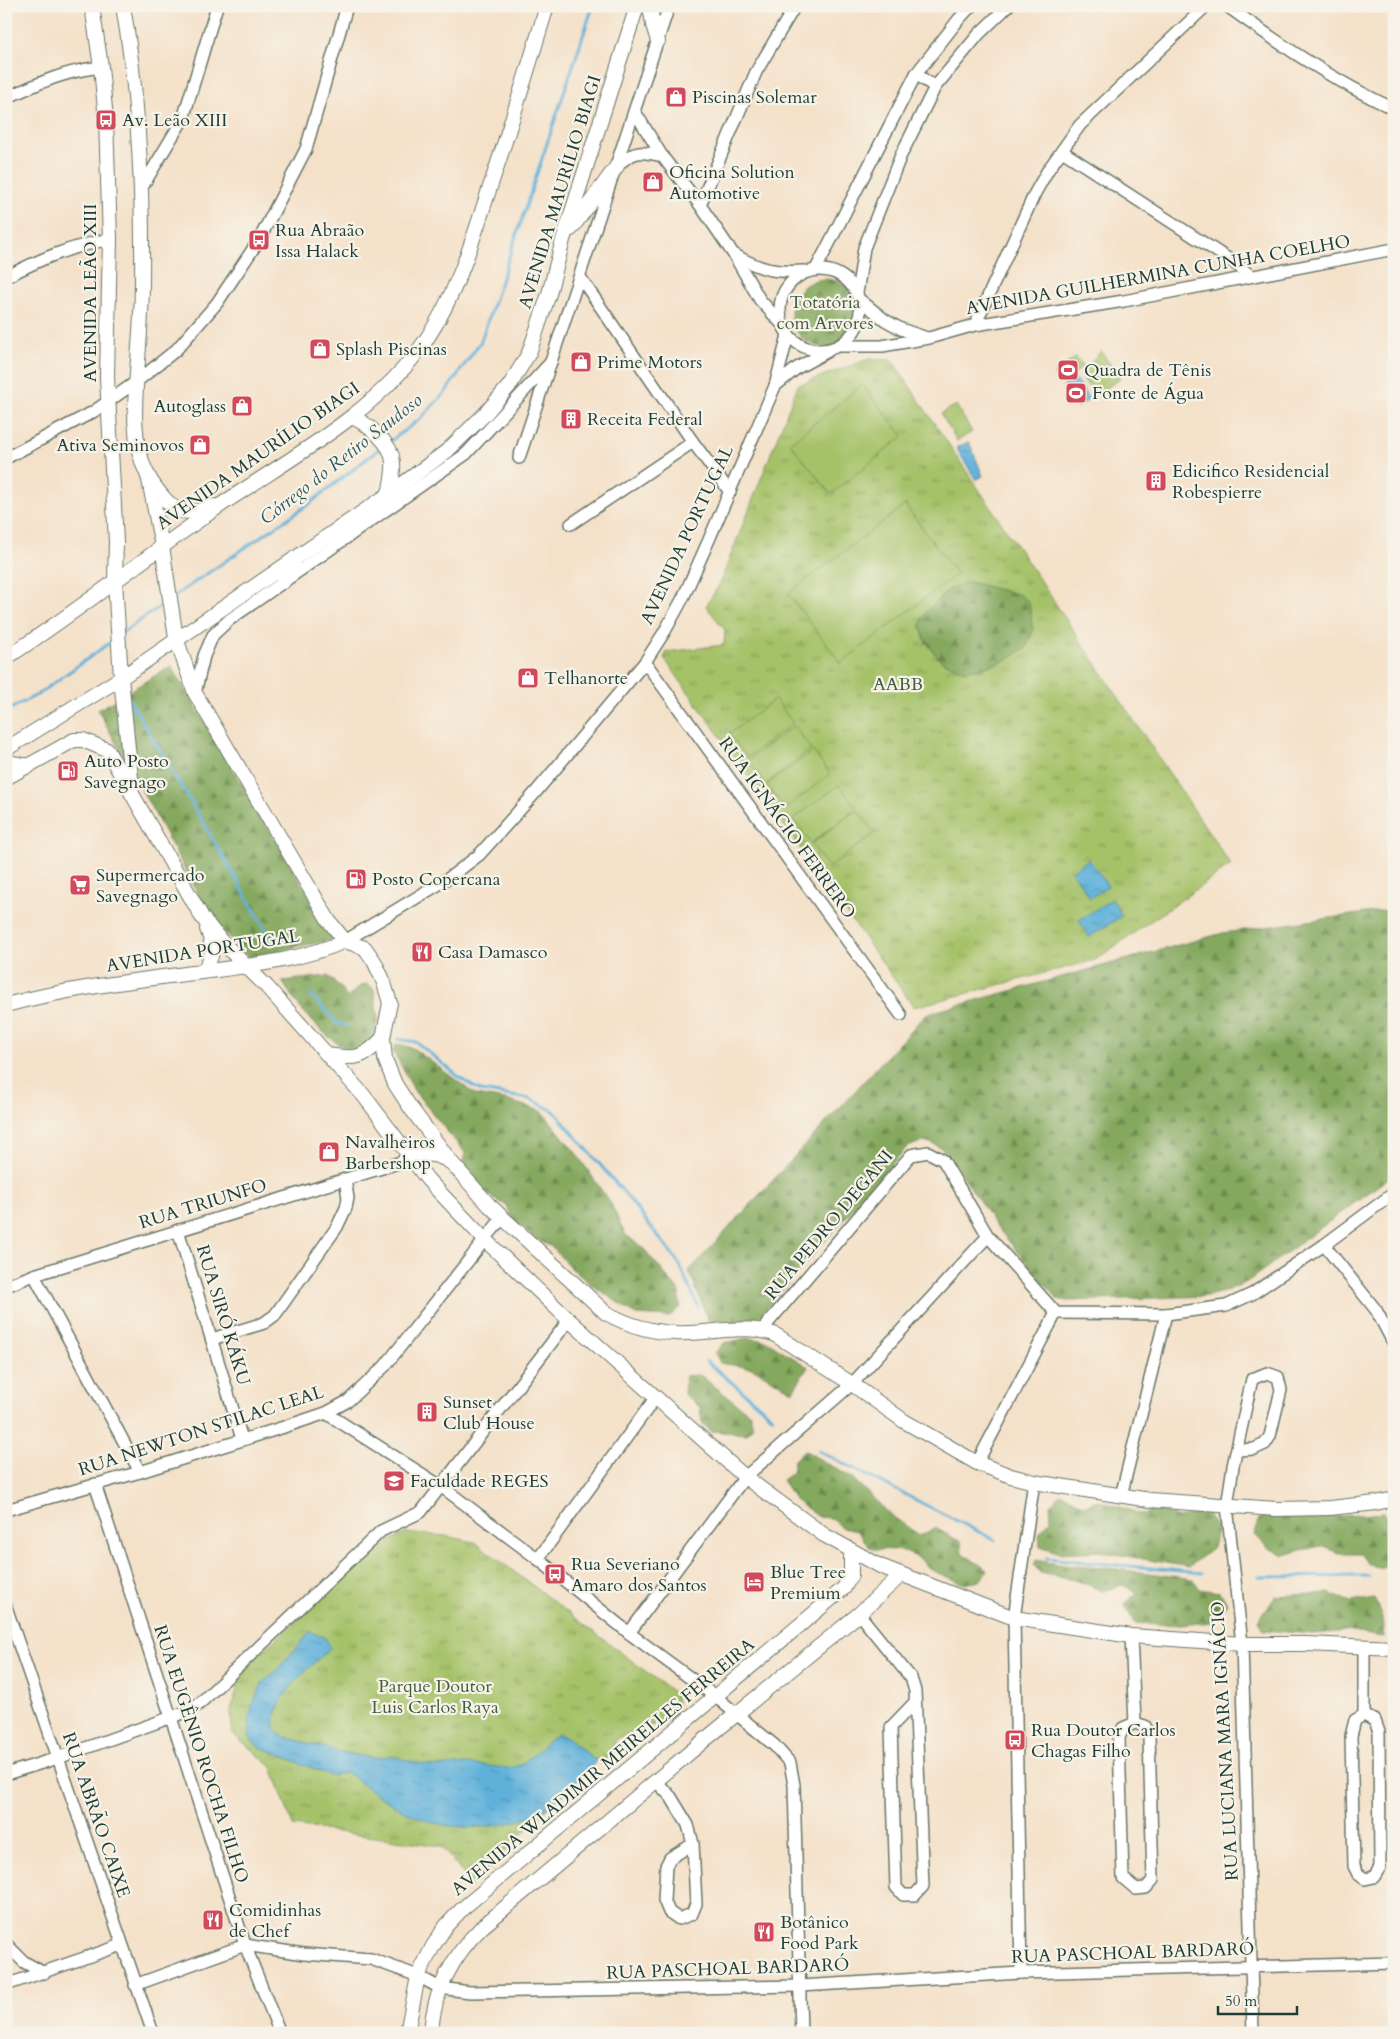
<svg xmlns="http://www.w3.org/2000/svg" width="1400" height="2039" viewBox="0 0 1400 2039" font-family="Cardo,serif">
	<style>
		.grass { fill: url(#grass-tufts); stroke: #62804e }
		.forest { fill: url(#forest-firs); stroke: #527248 }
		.pitch { fill: #a6c269; stroke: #62804e }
		.water { fill: url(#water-ripples); stroke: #3f7787 }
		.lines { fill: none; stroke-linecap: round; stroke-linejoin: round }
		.stream { stroke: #5fb1da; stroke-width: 3 }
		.minor-casing { stroke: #6a7668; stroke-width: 14 }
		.major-casing { stroke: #6a7668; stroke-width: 16 }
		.minor { stroke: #fff; stroke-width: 11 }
		.major { stroke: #fff; stroke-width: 14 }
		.labels { text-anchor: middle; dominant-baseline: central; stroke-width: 4.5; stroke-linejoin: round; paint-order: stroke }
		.poi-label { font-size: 18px; fill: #1f3d34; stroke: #f7f3e8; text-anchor: start }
		.street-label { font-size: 18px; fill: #1f3d34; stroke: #f7f3e8 }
		.park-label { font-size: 18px; fill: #415e41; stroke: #f7f3e8 }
		.water-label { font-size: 19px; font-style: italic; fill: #2f5a5e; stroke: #f7f3e8 }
	</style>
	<defs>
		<pattern id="grass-tufts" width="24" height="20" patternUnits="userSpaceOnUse" patternTransform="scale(1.25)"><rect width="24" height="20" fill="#a6c269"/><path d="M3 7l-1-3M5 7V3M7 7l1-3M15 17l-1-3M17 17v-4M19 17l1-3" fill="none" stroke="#879f57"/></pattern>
		<pattern id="forest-firs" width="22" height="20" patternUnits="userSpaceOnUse" patternTransform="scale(1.25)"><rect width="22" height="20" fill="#84a85d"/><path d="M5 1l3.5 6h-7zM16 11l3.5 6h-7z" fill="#6b8a4e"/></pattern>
		<pattern id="water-ripples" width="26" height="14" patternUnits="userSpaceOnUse" patternTransform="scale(1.25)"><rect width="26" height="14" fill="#5fb1da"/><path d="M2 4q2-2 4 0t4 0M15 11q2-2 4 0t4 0" fill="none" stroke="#4e91b2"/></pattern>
	</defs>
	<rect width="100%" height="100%" fill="#f7f3e8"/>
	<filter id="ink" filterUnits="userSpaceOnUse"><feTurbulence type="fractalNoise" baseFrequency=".02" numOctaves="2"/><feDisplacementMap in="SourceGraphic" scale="10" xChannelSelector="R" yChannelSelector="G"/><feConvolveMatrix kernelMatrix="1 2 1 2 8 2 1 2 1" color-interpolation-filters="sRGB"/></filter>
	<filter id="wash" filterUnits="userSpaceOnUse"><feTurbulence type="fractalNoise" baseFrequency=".0096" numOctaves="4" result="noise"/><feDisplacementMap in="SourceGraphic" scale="20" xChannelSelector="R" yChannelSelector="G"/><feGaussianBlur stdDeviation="1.12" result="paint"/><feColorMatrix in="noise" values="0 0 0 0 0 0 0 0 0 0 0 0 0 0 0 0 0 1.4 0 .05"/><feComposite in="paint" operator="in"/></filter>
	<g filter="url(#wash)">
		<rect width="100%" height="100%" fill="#f4e1c9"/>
		<!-- grass -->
		<g class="grass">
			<polygon points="1101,351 1120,379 1094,396 1081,375"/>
			<polygon points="869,359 892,360 1231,865 1095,960 914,1007 664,658 667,652 724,645 725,630 706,606 719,585 798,385"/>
			<polygon points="406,1533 445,1536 475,1542 673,1692 677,1704 673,1718 617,1738 605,1766 596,1759 472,1885 441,1846 293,1826 272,1767 232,1733 231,1710 243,1669 374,1549"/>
		</g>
		<!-- forest -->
		<g class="forest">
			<circle cx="825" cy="313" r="34"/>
			<polygon points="970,582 1020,595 1029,602 1033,631 1026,648 1008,659 986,667 965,671 941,661 925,641 920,625 925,613 948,590"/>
			<polygon points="171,666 335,939 247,957 212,919 98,710"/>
			<path d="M1394,909v265l-147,108 -19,8 -19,6 -141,5 -11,-2 -61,-73 -49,-74c-18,-12 -22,-13 -41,-4l-147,169 -16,9 -35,-6 -19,-49 237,-257 297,-81z"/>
			<path d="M328,976l13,12 6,10 13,-12 7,-2 7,5 4,31 -6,20 -13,10c-6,-1 -14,-1 -19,-5 -23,-15 -45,-41 -58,-64z"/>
			<polygon points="396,1044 413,1048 476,1095 505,1100 542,1111 576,1153 611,1204 625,1234 644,1249 679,1291 680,1307 669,1317 636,1315 589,1283 569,1266 552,1247 536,1239 514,1222 507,1206 485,1193 462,1165 465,1153 415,1092 393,1051"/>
			<polygon points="748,1338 767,1341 808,1367 793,1391 752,1368 720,1363 715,1353 724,1343"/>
			<polygon points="700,1375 750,1414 753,1426 747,1434 711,1431 702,1423 700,1407 684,1394 685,1376"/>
			<polygon points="804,1450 852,1478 892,1516 920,1536 935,1528 961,1542 962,1553 988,1570 980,1581 964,1584 931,1570 919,1558 901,1550 871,1549 857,1531 843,1528 831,1518 819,1517 795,1500 782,1480 792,1473 794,1460"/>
			<polygon points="1061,1493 1086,1506 1097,1500 1144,1515 1152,1509 1171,1514 1178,1518 1205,1511 1218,1528 1213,1547 1189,1567 1098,1551 1060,1553 1040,1546 1039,1533 1051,1519 1050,1505"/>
			<path d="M1272,1513c37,4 74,4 111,0l7,7 -4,18v30l-18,-3 -7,-12h-23l-16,-7 -21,4 -16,5 -17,-7 -13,-13 3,-16z"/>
			<polygon points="1036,1560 1062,1565 1116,1569 1194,1579 1199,1589 1220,1592 1227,1603 1212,1622 1180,1625 1134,1623 1125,1605 1137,1592 1122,1585 1103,1591 1078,1581 1040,1573 1034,1565"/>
			<polygon points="1328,1593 1351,1602 1374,1598 1382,1618 1384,1637 1346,1631 1313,1634 1263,1630 1258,1620 1276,1596"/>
		</g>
		<!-- pitch -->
		<g class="pitch">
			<polygon points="1076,357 1083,367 1061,383 1054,374"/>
			<polygon points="862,385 903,436 831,494 790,443"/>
			<polygon points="956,405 972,432 957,441 941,414"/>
			<polygon points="905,505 957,574 841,663 788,594"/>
			<polygon points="775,699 793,723 747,757 729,734"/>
			<polygon points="794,726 811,749 766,784 748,760"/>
			<polygon points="813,751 830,774 785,809 767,785"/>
			<polygon points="839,785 857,808 811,843 793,819"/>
			<polygon points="857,810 875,833 829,867 811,844"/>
		</g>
		<!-- water -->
		<g class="water">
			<polygon points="1076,380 1090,400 1076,407 1064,386"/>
			<polygon points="969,442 983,476 976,480 956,448"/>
			<polygon points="1089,859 1108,886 1090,898 1072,871"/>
			<polygon points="1112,899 1122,916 1089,937 1079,920"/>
			<path d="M310,1632l14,5 7,10c-18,18 -61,51 -56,79 0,3 4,7 6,10l56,15 35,7 18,-2 46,11 30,-3 42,4 13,-3 36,-31 10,3 29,24c-11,15 -37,40 -53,49 -30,17 -75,22 -108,13 -32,-8 -63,-31 -89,-51l-14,4 -75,-30 -7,-8 -1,-17 3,-15 11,-24 14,-12z"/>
		</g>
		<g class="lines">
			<!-- stream -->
			<g class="stream">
				<polyline points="388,443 420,419 445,393 481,341 593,6"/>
				<polyline points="173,597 309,504 383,446"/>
				<polyline points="122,633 166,602"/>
				<polyline points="129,699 204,824 270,937"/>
				<polyline points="6,711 37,695 115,639"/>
				<polyline points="310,994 337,1023 347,1026"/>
				<polyline points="398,1039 416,1042 464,1081 481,1091 530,1099 554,1111 626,1195 679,1263 698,1307"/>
				<polyline points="706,1361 773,1417"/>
				<polyline points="819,1451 995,1540"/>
				<polyline points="1046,1558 1201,1573"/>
				<polyline points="1259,1577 1369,1576"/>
			</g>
		</g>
	</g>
	<g filter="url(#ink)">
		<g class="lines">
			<!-- minor casing -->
			<g class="minor-casing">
				<g id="minor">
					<path d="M1227,6c54,39 107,75 167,103"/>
					<polyline points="916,74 935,87"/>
					<path d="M6,98c33,-15 59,-27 95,-31"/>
					<polyline points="635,112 662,156 700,205 734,255 760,300 782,324"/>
					<polyline points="1062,151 1230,260 1250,275"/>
					<path d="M619,164c15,-14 24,-13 43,-8"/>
					<polyline points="141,189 183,119 217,6"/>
					<polyline points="700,205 756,72 795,6"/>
					<path d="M735,255c26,15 41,18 70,16"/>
					<polyline points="816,269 916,74 959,19 971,6"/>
					<circle cx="820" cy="310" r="40"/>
					<path d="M6,277c36,-19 64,-30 104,-38"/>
					<polyline points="580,277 693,442 730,492"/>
					<polyline points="857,293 864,248 901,155 935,87 979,34 1008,6"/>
					<polyline points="860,300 885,320 901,329 927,338"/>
					<polyline points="975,325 1035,193 1048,170 1080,125 1206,6"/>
					<polyline points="839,346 882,346 929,338 975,325 1124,301 1394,249"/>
					<polyline points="775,386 797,368 828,351"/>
					<polyline points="6,458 93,412 136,382 176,350 217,303 259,240 306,149 347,6"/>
					<polyline points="519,458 669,6"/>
					<polyline points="571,524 693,442"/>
					<polyline points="645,662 901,1015"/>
					<polyline points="195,693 204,656 213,635 229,620 466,454 551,362"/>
					<polyline points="345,941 449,878 479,855 535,793 645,662 665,631 683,598 708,542 775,386 788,335"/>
					<polyline points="178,1230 242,1439"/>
					<polyline points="1324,1245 1376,1310 1394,1344"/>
					<polyline points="34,1275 140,1472"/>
					<polyline points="6,1286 34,1275 411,1159"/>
					<polyline points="762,1330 911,1155 928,1152 943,1160 988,1236 1056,1313 1166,1314 1226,1306 1252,1294 1324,1245 1394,1193"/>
					<polyline points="212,1339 264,1323 275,1315 337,1227 346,1208 348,1198 345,1179"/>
					<polyline points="326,1413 442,1487 538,1559 629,1633 716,1697 774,1745 790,1763 794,1785 801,2033"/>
					<polyline points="1237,1450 1254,1449 1265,1444 1270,1436 1281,1390 1278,1377 1267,1373 1252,1379 1233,1466 1227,1506 1242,1644 1253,2033"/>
					<polyline points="977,1463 1056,1313"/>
					<polyline points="95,1484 245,1945 280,2033"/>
					<polyline points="1121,1496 1166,1314"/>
					<polyline points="6,1510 140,1472 284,1427 326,1413 348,1401 385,1366 502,1218"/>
					<polyline points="538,1559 656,1397"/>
					<polyline points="6,1607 153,2033"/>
					<polyline points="859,1614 911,1678 915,1691 923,1886 915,1895 903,1895 896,1887 891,1727 915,1702"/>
					<polyline points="629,1633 745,1477 852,1384 988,1236"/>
					<polyline points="1131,1636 1135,1723"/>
					<polyline points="1364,1646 1364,1715"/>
					<polygon points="1364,1715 1375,1721 1379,1732 1380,1867 1374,1877 1365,1879 1358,1874 1354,1866 1351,1736 1355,1720"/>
					<polygon points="1135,1723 1145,1726 1149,1736 1153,1880 1146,1888 1136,1889 1123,1878 1119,1738 1123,1728"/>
					<polyline points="6,1774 58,1758 183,1713 198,1705 381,1531 421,1512 569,1320"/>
					<polyline points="656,1781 671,1797 688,1825 693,1844 696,1904 692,1914 679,1919 669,1912 664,1900 666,1866 670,1858 693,1844"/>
					<polyline points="6,1944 24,1962 44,1973"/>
					<polyline points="1021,1973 1014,1618 1034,1482"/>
					<polyline points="6,1985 122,1945"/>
					<polyline points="135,1985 245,1945 304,1954 371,1959 418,1976 440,1988 470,1992 800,1986 1021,1973 1394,1963"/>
				</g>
			</g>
			<!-- major casing -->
			<g class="major-casing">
				<g id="major">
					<polyline points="92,6 101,67 106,120 110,239 107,377 116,542 115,581 121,678 132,788"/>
					<path d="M123,6c16,91 20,183 19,275 0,26 -2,53 -4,79 -3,38 -8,81 10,116 5,9 22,33 33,35 11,2 23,-1 33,-5"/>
					<polyline points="650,6 653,25 658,41"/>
					<polyline points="571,229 617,166"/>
					<path d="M352,417c16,7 40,26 41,45 1,11 -2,21 -4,32"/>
					<path d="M148,475l14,71 14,92 19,55 134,228 16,20 20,7 9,13 9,19 7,23 -7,35 2,21 10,25 15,23 41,55 38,43 117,108c22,12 44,19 69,20 33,2 67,-10 99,1l78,50 52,37 73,42 34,13 23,6 116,18 126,9 54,-1 46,-5 18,-4"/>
					<polyline points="283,582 295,558"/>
					<path d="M6,658c71,-46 137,-99 206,-147 75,-52 162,-95 214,-171 30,-45 46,-97 62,-147 21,-62 40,-124 59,-187"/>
					<polyline points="6,749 121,678 389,494 447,451 485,414 510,385 529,353 549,294 563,240 637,6"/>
					<polyline points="6,762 29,766"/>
					<polyline points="6,778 74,740 83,740 107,750 202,917 221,941 267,987 364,1096 428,1180 484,1239 569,1320 745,1477 824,1535 880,1566 1014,1618 1131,1636 1242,1644 1307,1644 1394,1648"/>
					<path d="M202,972c13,-16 12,-25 5,-43"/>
					<path d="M6,1005c66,-18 135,-25 203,-34 46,-6 93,-11 136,-30"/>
					<path d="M328,1055c28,5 36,3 55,-17"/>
					<path d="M411,1159c16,-6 24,-6 39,3"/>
					<polyline points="407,2033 418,1976 433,1946 446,1926 462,1909 844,1588 851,1575 851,1551"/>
					<path d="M431,2033c2,-41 22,-78 51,-106l225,-189 152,-124 42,-39"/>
				</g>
			</g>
			<!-- minor -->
			<use href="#minor" class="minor"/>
			<!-- major -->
			<use href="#major" class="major"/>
		</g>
	</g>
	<!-- icons -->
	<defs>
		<g id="shop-square" transform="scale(1.125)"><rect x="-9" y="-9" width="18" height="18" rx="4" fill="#d1495b" stroke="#f7f3e8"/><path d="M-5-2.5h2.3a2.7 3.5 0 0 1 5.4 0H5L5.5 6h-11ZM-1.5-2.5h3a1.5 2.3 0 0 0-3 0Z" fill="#fff"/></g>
		<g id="bus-square" transform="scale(1.125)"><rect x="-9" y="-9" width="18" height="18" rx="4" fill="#d1495b" stroke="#f7f3e8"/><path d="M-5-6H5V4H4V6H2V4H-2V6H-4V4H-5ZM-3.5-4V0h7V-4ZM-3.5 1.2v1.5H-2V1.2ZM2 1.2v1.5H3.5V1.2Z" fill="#fff"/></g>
		<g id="stadium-square" transform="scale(1.125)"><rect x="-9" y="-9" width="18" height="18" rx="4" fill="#d1495b" stroke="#f7f3e8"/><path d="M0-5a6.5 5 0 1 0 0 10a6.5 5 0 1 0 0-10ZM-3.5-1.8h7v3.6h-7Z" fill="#fff"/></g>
		<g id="building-square" transform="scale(1.125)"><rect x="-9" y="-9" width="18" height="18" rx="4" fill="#d1495b" stroke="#f7f3e8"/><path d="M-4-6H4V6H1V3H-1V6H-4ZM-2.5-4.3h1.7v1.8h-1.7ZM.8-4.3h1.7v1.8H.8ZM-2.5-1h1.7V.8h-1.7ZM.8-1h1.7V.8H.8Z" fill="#fff"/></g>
		<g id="fuel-square" transform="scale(1.125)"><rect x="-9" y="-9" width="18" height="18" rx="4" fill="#d1495b" stroke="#f7f3e8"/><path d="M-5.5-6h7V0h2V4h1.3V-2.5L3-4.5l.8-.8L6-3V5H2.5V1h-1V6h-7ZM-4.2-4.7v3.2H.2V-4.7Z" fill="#fff"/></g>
		<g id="supermarket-square" transform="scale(1.125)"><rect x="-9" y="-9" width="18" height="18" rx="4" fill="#d1495b" stroke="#f7f3e8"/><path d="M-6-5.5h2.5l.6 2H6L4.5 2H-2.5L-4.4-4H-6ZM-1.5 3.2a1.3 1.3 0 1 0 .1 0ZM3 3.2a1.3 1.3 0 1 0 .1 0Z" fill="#fff"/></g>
		<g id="restaurant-square" transform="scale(1.125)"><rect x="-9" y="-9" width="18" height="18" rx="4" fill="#d1495b" stroke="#f7f3e8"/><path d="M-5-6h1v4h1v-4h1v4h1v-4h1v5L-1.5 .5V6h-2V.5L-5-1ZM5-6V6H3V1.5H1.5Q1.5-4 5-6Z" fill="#fff"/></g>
		<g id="university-square" transform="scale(1.125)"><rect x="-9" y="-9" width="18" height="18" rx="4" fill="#d1495b" stroke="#f7f3e8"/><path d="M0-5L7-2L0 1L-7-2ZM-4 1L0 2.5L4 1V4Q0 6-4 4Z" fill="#fff"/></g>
		<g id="hotel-square" transform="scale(1.125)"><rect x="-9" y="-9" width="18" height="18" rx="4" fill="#d1495b" stroke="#f7f3e8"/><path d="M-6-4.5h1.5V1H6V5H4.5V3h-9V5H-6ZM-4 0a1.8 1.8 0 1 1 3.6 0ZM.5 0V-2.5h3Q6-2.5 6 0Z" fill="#fff"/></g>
	</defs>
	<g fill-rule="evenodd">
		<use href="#shop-square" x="676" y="97"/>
		<use href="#bus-square" x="106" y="120"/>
		<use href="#shop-square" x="653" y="182"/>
		<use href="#bus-square" x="259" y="240"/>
		<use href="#shop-square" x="320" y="349"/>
		<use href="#shop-square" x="581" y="362"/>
		<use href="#stadium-square" x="1068" y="370"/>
		<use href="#stadium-square" x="1076" y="393"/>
		<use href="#shop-square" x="242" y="406"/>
		<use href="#building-square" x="571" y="419"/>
		<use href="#shop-square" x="200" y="445"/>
		<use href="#building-square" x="1156" y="481"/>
		<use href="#shop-square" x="528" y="678"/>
		<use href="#fuel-square" x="68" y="771"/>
		<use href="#fuel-square" x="356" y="879"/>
		<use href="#supermarket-square" x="80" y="885"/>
		<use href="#restaurant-square" x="422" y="952"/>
		<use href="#shop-square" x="329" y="1152"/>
		<use href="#building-square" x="427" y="1412"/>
		<use href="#university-square" x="394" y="1481"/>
		<use href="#bus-square" x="555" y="1574"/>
		<use href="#hotel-square" x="754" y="1582"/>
		<use href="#bus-square" x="1015" y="1740"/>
		<use href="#restaurant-square" x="213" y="1920"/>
		<use href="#restaurant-square" x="764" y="1932"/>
	</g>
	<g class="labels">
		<!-- poi labels -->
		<g class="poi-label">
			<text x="692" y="97">Piscinas Solemar</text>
			<text x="122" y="120">Av. Leão XIII</text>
			<text x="669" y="172">Oficina Solution<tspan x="669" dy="21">Automotive</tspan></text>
			<text x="275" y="230">Rua Abraão<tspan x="275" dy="21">Issa Halack</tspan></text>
			<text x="336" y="349">Splash Piscinas</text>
			<text x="597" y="362">Prime Motors</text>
			<text x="1084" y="370">Quadra de Tênis</text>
			<text x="1092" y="393">Fonte de Água</text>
			<text x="226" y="406" text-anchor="end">Autoglass</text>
			<text x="587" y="419">Receita Federal</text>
			<text x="184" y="445" text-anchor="end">Ativa Seminovos</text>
			<text x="1172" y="471">Edicifico Residencial<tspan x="1172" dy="21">Robespierre</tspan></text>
			<text x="544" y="678">Telhanorte</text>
			<text x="84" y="761">Auto Posto<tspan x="84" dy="21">Savegnago</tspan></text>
			<text x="96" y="875">Supermercado<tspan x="96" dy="21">Savegnago</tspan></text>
			<text x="372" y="879">Posto Copercana</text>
			<text x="438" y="952">Casa Damasco</text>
			<text x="345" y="1142">Navalheiros<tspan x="345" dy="21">Barbershop</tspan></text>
			<text x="443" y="1402">Sunset<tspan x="443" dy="21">Club House</tspan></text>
			<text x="410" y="1481">Faculdade REGES</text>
			<text x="571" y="1564">Rua Severiano<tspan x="571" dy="21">Amaro dos Santos</tspan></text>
			<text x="770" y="1572">Blue Tree<tspan x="770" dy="21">Premium</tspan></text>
			<text x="1031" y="1730">Rua Doutor Carlos<tspan x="1031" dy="21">Chagas Filho</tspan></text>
			<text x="229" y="1910">Comidinhas<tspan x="229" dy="21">de Chef</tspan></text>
			<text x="780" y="1922">Botânico<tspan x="780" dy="21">Food Park</tspan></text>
		</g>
		<!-- street labels -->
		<g class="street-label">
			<text transform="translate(560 192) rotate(-73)">AVENIDA MAURÍLIO BIAGI</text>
			<text transform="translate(1158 275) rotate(-10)">AVENIDA GUILHERMINA CUNHA COELHO</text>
			<text transform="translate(90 293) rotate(-90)">AVENIDA LEÃO XIII</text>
			<text transform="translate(258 456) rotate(-35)">AVENIDA MAURÍLIO BIAGI</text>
			<text transform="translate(687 535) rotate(-65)">AVENIDA PORTUGAL</text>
			<text transform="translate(787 828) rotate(54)">RUA IGNÁCIO FERRERO</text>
			<text transform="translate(203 951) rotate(-9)">AVENIDA PORTUGAL</text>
			<text transform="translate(203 1204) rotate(-17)">RUA TRIUNFO</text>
			<text transform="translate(829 1225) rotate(-50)">RUA PEDRO DEGANI</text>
			<text transform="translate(223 1315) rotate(73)">RUA SIRÓ KÁKU</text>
			<text transform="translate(201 1431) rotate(-18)">RUA NEWTON STILAC LEAL</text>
			<text transform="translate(1225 1741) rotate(-93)">RUA LUCIANA MARA IGNÁCIO</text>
			<text transform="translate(201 1754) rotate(72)">RUA EUGÊNIO ROCHA FILHO</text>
			<text transform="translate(603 1767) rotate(-40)">AVENIDA WLADIMIR MEIRELLES FERREIRA</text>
			<text transform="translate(96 1815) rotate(71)">RUA ABRÃO CAIXE</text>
			<text transform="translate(1132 1953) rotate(-2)">RUA PASCHOAL BARDARÓ</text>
			<text transform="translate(727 1969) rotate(-2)">RUA PASCHOAL BARDARÓ</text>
		</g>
		<!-- park labels -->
		<g class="park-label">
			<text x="825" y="302">Totatória<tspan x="825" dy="21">com Arvores</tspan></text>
			<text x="898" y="684">AABB</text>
			<text x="435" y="1686">Parque Doutor<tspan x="435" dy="21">Luis Carlos Raya</tspan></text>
		</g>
		<!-- water labels -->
		<g class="water-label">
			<text transform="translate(341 459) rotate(-38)">Córrego do Retiro Saudoso</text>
		</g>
	</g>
	<!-- margin -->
	<rect width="1400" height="2039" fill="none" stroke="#f7f3e8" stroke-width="25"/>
	<!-- scale -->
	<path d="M1218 2006v8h79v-8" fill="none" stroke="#1f3d34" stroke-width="2.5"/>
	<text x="1225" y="2006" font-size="15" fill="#1f3d34" stroke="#f7f3e8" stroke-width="4" paint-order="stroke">50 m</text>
</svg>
